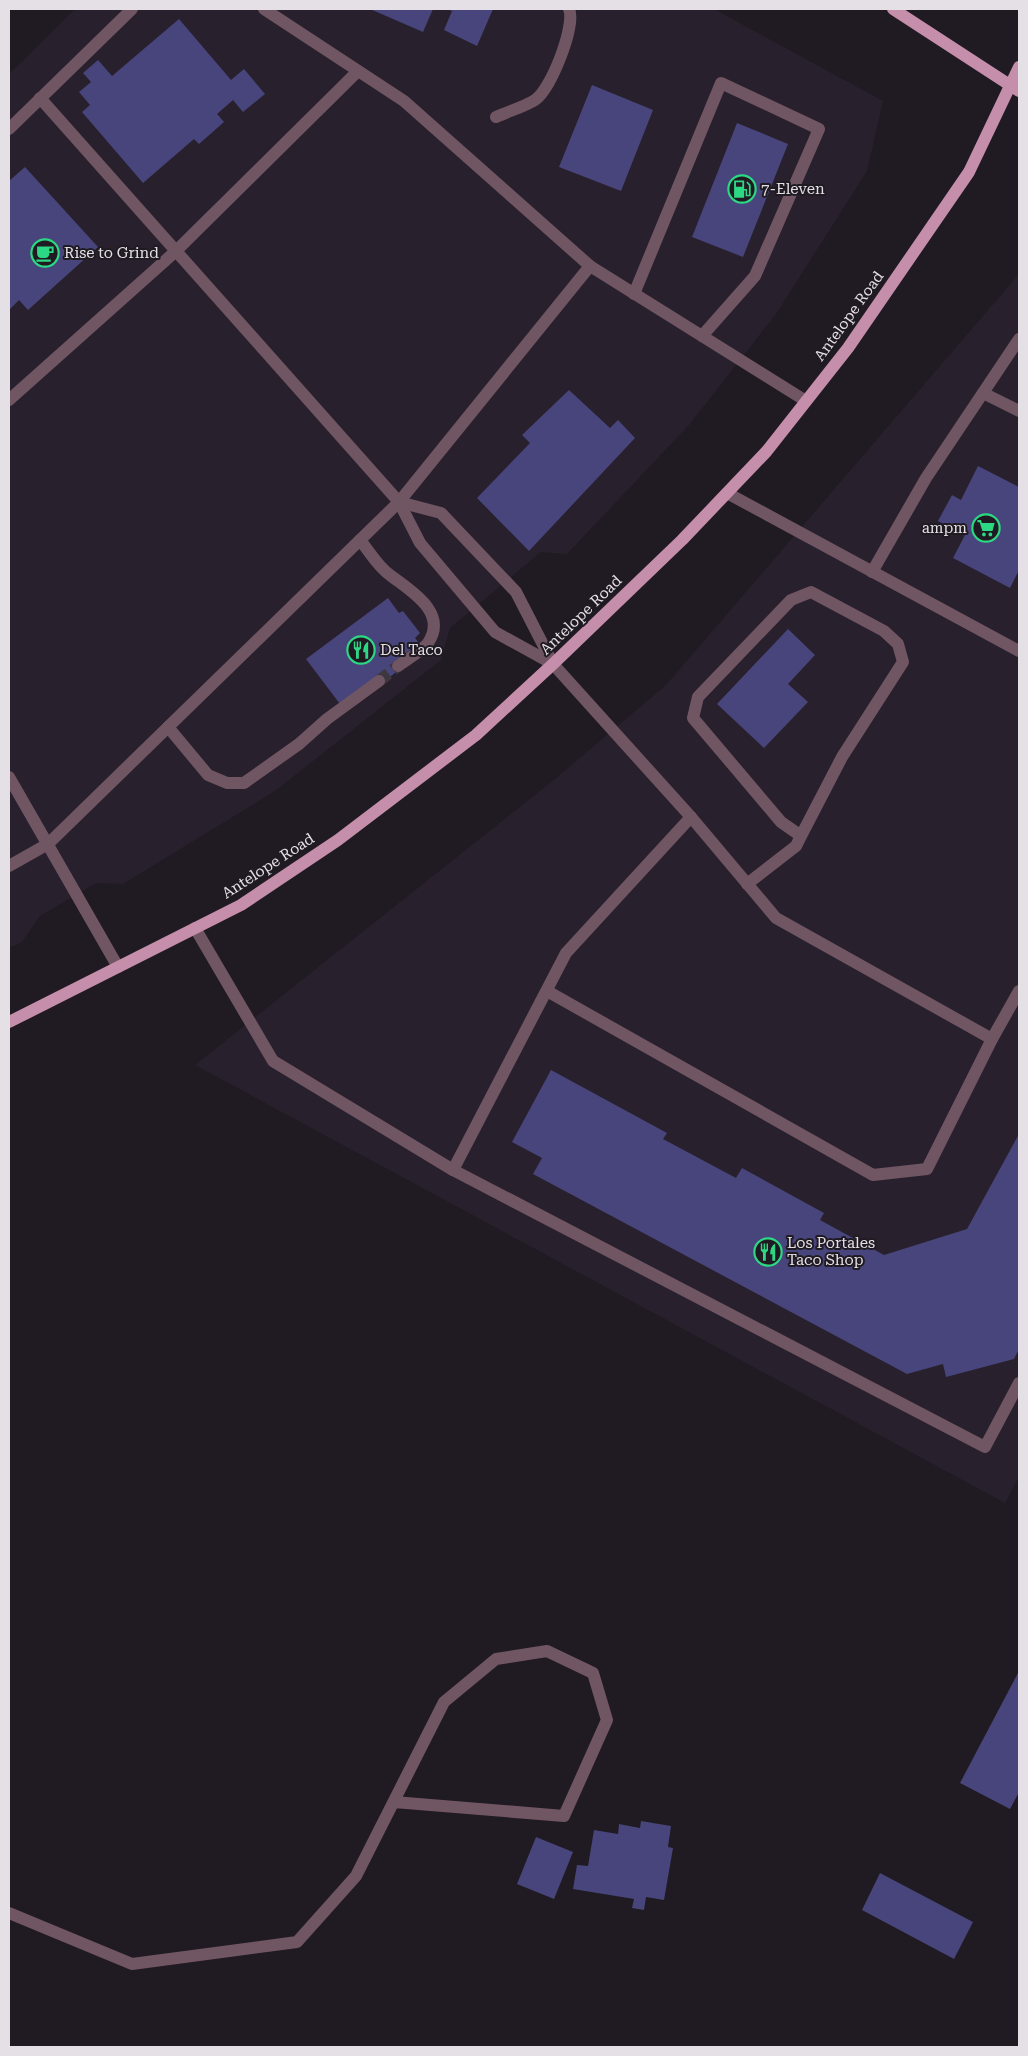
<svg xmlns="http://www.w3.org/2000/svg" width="1028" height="2056" viewBox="0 0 1028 2056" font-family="'Roboto Serif',serif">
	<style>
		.built { fill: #29202d }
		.building { fill: #47457b }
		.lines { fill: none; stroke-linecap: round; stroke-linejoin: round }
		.minor-tunnel { stroke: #3d383f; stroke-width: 12; stroke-dasharray: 12 6; stroke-linecap: butt }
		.minor { stroke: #705563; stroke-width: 12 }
		.major { stroke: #c58eaa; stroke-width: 12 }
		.labels { text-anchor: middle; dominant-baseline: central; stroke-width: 4; stroke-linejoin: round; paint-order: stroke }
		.poi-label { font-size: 15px; fill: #e4e0e6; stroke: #201a22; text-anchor: start }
		.street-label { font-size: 15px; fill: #e4e0e6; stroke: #201a22 }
	</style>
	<rect width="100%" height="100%" fill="#201a22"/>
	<!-- built -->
	<g class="built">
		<polygon points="75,9 714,9 883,101 867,171 776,314 689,425 567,554 541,552 450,628 441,660 275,791 123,884 96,883 40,916 22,942 9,948 9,74"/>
		<polygon points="1019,274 1019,1477 1005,1503 195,1065 555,779 666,685"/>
	</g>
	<!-- building -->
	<g class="building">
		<polygon points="370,9 433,9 423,32"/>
		<polygon points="446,9 493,9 477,46 444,30 452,11"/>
		<polygon points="179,19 231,80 244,69 265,94 243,112 233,100 217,114 224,122 199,144 194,139 143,183 82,112 90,105 79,92 91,82 83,73 98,60 112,76"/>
		<polygon points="592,85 653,110 621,191 559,167"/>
		<polygon points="737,123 788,144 743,257 692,237"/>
		<polygon points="25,167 98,247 28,310 19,300 9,310 9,181"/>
		<polygon points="569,390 610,428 618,420 635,438 529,551 477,498 530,443 522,435"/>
		<polygon points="978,466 1019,487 1019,570 1010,588 953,558 965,535 938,521 952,495 961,500"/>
		<polygon points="388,598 399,613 403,611 420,633 415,638 419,643 394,662 400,669 381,684 340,704 306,659"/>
		<polygon points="788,629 815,655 788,684 808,702 764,748 717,704"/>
		<polygon points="551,1070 667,1133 663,1139 736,1178 742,1168 824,1213 820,1220 884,1255 967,1229 1019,1134 1019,1349 1014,1359 946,1377 943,1364 907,1374 533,1174 542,1158 512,1142"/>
		<polygon points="1019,1671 1019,1792 1010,1809 960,1783"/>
		<polygon points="641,1821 671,1826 668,1847 673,1848 664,1900 646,1897 644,1910 632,1908 634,1899 573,1889 577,1865 588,1866 594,1830 618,1834 619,1824 640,1828"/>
		<polygon points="536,1837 573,1852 554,1899 517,1884"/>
		<polygon points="880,1873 973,1922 954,1959 862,1910"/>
	</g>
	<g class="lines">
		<!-- minor-tunnel -->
		<polyline class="minor-tunnel" points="379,681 398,666"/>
		<!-- minor -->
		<g class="minor">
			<polyline points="264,9 404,101 590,266 806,401"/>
			<polyline points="40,98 399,502 420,543 495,632 553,664"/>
			<path d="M496,117c13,-6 28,-10 39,-17 16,-10 41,-75 34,-91"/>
			<polyline points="9,129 132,9"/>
			<polyline points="634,294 721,83 819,129 755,276 702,336"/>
			<polyline points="983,393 1019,411"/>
			<polyline points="9,400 176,251 358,71"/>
			<polyline points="727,493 1019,651"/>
			<polyline points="399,502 441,513 516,592 553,664 691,817 776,918 992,1039 1019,991"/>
			<path d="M360,540c9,11 18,27 30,35 19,15 59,37 38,68 -5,7 -22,17 -30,23"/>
			<polyline points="872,572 926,478 1019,339"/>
			<polyline points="168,727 208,775 227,783 244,783 299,744 327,719 379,681"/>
			<polyline points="9,777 118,967"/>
			<polyline points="691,817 566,953 453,1170 985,1447 1019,1383"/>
			<polyline points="9,866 48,844 399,502 590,266"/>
			<polyline points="747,884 796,846 801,836 842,757 903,662 898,644 884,631 811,592 791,600 698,697 693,718 781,822 801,836"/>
			<polyline points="195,928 273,1061 453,1170"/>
			<polyline points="547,991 873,1175 927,1169 992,1039"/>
			<polyline points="9,1913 132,1964 297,1942 356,1876 444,1702 496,1659 547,1651 593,1673 607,1720 564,1816 394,1802"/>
		</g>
		<!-- major -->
		<g class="major">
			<polyline points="893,9 1019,91"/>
			<polyline points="9,1022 241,905 338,840 476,735 553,664 682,540 766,452 848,348 969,172 1019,67"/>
		</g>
	</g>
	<!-- icons -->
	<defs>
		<g id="fuel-ring" transform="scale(1.4375)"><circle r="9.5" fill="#201a22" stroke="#2dd884" stroke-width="1.5"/><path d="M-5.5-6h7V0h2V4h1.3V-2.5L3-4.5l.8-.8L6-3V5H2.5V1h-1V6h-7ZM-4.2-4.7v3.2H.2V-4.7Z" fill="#2dd884"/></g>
		<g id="cafe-ring" transform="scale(1.4375)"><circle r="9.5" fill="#201a22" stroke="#2dd884" stroke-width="1.5"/><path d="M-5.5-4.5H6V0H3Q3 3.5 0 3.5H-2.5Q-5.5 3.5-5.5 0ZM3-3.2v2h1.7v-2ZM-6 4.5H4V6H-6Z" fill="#2dd884"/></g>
		<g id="supermarket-ring" transform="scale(1.4375)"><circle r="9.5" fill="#201a22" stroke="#2dd884" stroke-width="1.5"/><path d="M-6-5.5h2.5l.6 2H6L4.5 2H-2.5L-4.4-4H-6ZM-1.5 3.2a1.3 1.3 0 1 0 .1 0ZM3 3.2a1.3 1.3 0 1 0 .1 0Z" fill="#2dd884"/></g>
		<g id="restaurant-ring" transform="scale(1.4375)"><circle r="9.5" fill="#201a22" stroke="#2dd884" stroke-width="1.5"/><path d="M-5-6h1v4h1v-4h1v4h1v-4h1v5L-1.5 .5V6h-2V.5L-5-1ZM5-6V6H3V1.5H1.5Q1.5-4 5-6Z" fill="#2dd884"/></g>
	</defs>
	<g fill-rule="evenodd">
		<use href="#fuel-ring" x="742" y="189"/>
		<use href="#cafe-ring" x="45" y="253"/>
		<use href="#supermarket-ring" x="986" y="528"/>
		<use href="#restaurant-ring" x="361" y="650"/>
		<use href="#restaurant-ring" x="768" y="1252"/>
	</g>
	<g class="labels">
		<!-- poi labels -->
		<g class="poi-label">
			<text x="761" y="189">7-Eleven</text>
			<text x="64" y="253">Rise to Grind</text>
			<text x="967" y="528" text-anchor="end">ampm</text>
			<text x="380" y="650">Del Taco</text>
			<text x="787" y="1243">Los Portales<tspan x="787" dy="17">Taco Shop</tspan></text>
		</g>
		<!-- street labels -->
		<g class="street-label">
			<text transform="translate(849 316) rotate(-54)">Antelope Road</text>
			<text transform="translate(581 615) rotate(-44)">Antelope Road</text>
			<text transform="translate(268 866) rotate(-33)">Antelope Road</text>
		</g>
	</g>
	<!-- border -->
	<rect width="1028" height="2056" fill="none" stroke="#e4e0e6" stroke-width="20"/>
</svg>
